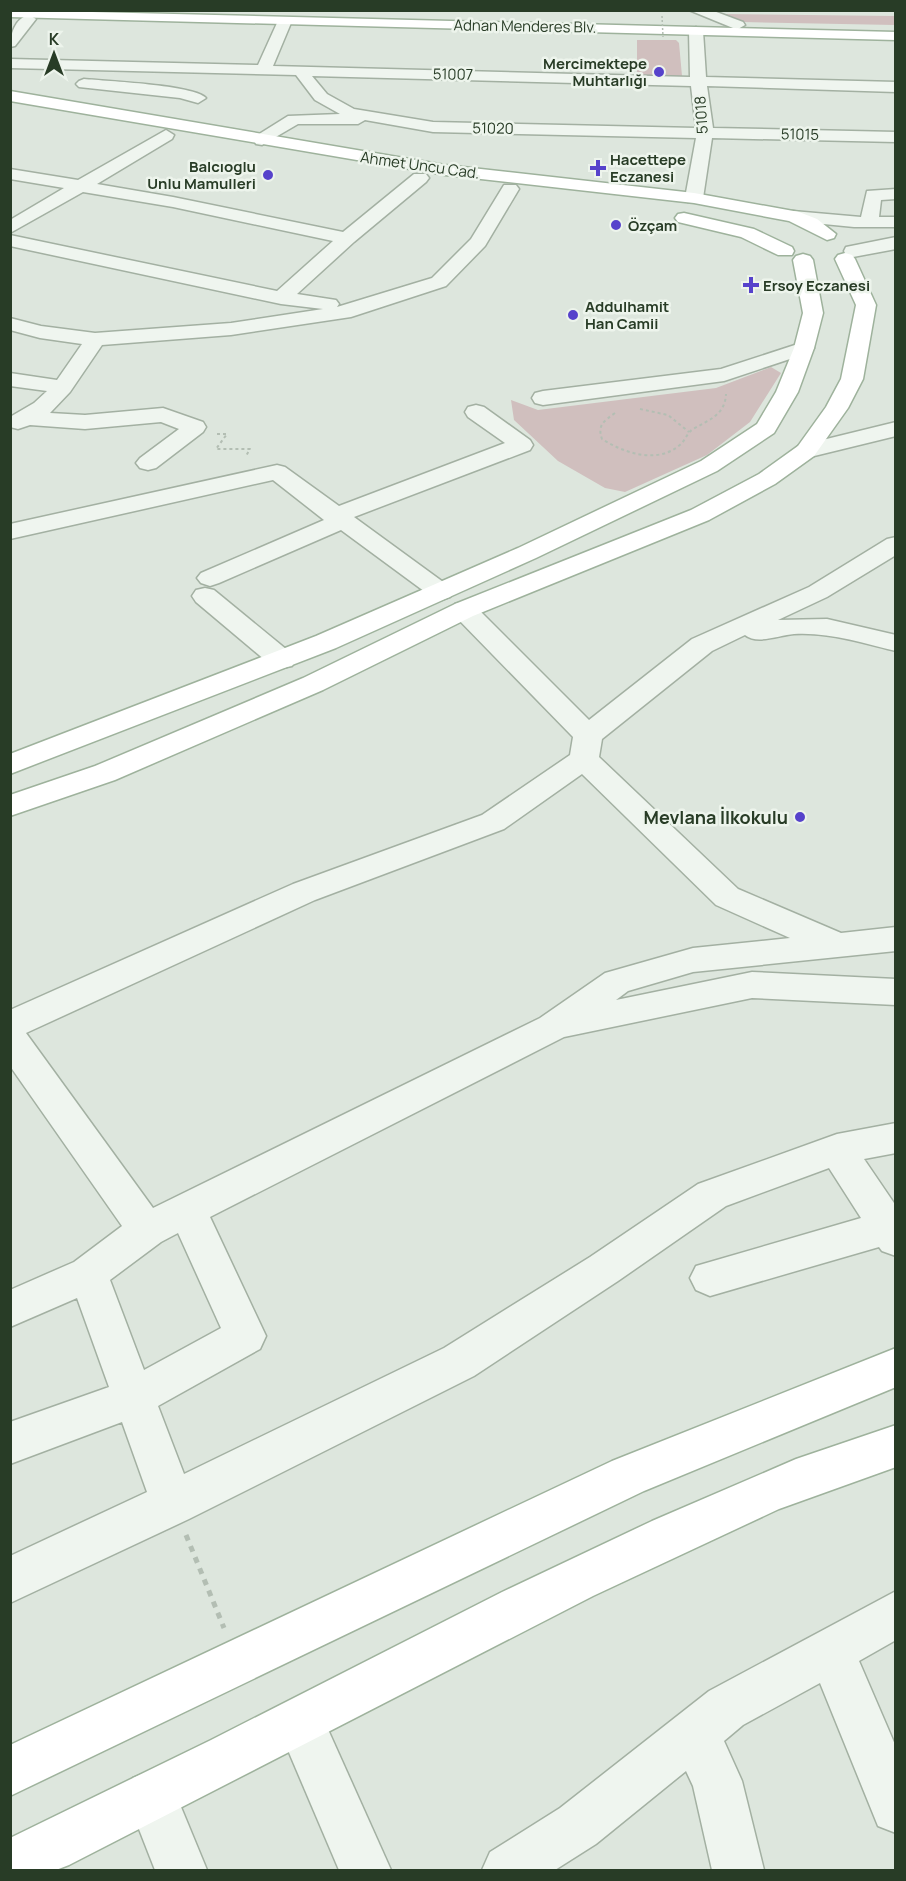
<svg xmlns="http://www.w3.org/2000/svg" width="906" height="1881" viewBox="0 0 906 1881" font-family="Manrope,sans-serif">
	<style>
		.green { fill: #d0bfbe }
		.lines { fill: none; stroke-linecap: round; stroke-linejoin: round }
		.minor-casing { stroke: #a3b0a2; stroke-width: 3 }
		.major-casing { stroke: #9eb29c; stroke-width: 3 }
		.path-far1 { stroke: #b3beb3; stroke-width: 2; stroke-dasharray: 3 3; stroke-linecap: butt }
		.path { stroke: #b3beb3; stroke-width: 5; stroke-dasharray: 6 6; stroke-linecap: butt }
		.minor { fill: #eff5ef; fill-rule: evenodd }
		.major { fill: #fff; fill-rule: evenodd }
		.path-bridge { stroke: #b3beb3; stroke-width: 1.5; stroke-dasharray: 2 2; stroke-linecap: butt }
		.poi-dot { fill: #5642cb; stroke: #edf4ec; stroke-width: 2 }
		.labels { text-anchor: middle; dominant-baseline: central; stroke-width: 5; stroke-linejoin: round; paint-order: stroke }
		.far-street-label { font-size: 15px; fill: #283c26; stroke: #edf4ec }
		.far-poi-label { font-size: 15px; font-weight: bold; fill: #283c26; stroke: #edf4ec; text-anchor: start }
		.poi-label { font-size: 18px; font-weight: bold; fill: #283c26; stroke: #edf4ec; text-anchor: end }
	</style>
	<rect width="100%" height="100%" fill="#dde6dd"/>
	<!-- green -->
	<g class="green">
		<polygon points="718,14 895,16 895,25 743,22"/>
		<polygon points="637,40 676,40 679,43 682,76 637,77"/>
		<polygon points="771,367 781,373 750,422 707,455 625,492 605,488 558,461 514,420 511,400 538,410 716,388"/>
	</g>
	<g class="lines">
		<!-- minor casing -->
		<g class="minor-casing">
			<g id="minor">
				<polygon points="689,10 711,10 743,22 745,25 738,29 733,28"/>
				<path d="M29,15l7,4 -21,27 -5,1c0,-12 5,-29 19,-32z"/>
				<path d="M284,19l7,4 -18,43 417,11 -1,-46 7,-4 7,4 3,46 190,5v10l-189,-6 6,42 183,4v10l-184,-4 -9,60 -3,4h-12l-3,-4 11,-60 -263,-6 -68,-12 -7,4h-60l-36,21 -6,-1 -2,-4 2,-4 32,-20 52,-2 -25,-14 -19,-25 -286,-7v-9l248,6 19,-42zM312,76l379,10 5,42 -263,-6 -79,-13 -27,-15z"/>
				<path d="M84,79c22,2 110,6 122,19l-8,5 -18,-5 -101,-11 -3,-3 3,-3z"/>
				<polygon points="166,130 174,135 172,139 97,184 173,197 343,232 414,174 426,174 429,178 426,182 354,242 297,294 336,300 339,304 337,307 432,278 471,239 504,185 516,185 519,189 485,246 446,286 351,317 231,335 102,345 70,392 50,413 85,415 163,408 203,422 206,427 203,432 156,468 148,470 140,468 136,463 140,458 179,429 161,422 85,429 30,425 18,429 10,427 10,417 34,403 47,391 10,386 10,373 57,380 82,344 40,338 10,330 10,318 41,326 95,333 231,323 323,309 281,304 10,246 10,235 277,291 333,241 173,207 83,192 10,233 10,220 64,188 10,179 10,169 78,180"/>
				<polygon points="896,189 896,199 881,200 879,217 896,217 896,227 854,227 793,221 787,220 784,216 787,212 793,211 861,217 867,191"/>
				<polygon points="896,237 896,249 853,257 846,255 844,251 846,247"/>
				<polygon points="804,342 811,344 814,348 811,352 724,381 543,405 535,403 532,398 535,393 543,391 721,369"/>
				<polygon points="476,405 484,407 530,440 533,445 530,450 354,517 450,587 454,592 450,597 441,600 432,597 341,530 219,583 210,586 201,583 197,578 201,573 324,520 273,480 10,539 10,524 277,465 285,467 339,506 505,443 468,417 465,412 468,407"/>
				<polygon points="896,422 896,436 806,458 798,456 795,451 798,446"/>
				<path d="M896,537v18l-69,42 -49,23 49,-1 69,16v16c-34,-8 -67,-19 -102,-17 -14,1 -37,11 -49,1l-33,16 -110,88 -3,18 139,132 103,44 55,-6v24l-203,21 -65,19 -12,9 136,-28 144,7v26l-144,-7 -188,39 -354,180 56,119 -6,13 -102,57 26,68 260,-126 146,-91 108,-73 139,-50 59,-11v30l-32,6 32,47v50l-14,-5 -3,-4 -169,49 -14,-6 -6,-12 6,-12 165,-48 -32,-50 -103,38 -108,75 -144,95 -285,143 -179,84v-47l137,-64 -25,-70 -112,42v-42l99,-35 -32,-89 -67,29v-37l64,-28 48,-36 -112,-160v-56l283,-126 189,-69 88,-60 3,-18 -118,-121 -4,-6 4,-6 9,-2 9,2 116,116 103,-81 117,-52 78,-48zM582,774l134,131 74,33 -97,10 -88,25 -65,45 -387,190 -127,-175 289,-133 189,-71zM178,1233l43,95 -77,42 -34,-90 51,-38z"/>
				<polygon points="205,588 214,590 292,654 296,660 292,666 282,668 272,666 196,602 192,596 196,590"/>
				<polygon points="896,1591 896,1640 859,1661 896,1747 896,1833 878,1826 820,1683 743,1725 724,1741 742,1781 764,1870 712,1870 693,1786 686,1771 596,1844 555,1870 482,1870 490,1852 560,1808 709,1691"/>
				<polygon points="300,1698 317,1705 391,1870 339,1870 276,1722 283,1705"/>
				<polygon points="151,1771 169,1778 207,1870 155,1870 126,1796 133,1778"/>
			</g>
		</g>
		<!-- major casing -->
		<g class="major-casing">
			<g id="major">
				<polygon points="10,10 896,32 896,40 10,17"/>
				<polygon points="10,91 445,165 694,193 799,212 817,219 836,234 834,238 827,240 789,221 694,203 445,175 10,101"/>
				<polygon points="684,213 754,229 792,247 794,251 792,255 778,255 741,237 678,222 675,218 678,214"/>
				<polygon points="845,253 852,255 855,259 876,305 863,379 848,408 814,456 775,484 709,520 473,616 323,690 115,780 10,816 10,795 95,766 303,678 455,604 691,510 759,474 798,446 826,407 841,379 856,305 835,259 838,255"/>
				<polygon points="803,254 810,256 813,260 823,313 814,348 798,392 774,433 717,471 536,558 336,648 10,774 10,754 316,636 518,548 701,461 757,424 776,392 794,348 803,313 793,260 796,256"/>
				<polygon points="896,1348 896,1387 644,1491 10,1796 10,1745 612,1461"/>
				<polygon points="896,1425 896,1467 779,1509 593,1596 69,1865 56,1870 10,1870 10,1838 211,1740 502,1592 652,1521 796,1459"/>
			</g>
		</g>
		<!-- path-far1 -->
		<g class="path-far1">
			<polyline points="640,409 668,415 689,432"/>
			<path d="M615,413c-11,8 -18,12 -13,26 22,14 56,26 79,5 5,-5 6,-11 12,-15 16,-9 32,-14 33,-35"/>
			<polyline points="217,434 227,434 216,449 250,449 246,456"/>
		</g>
		<!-- path -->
		<polyline class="path" points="186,1535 224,1628"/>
		<!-- minor -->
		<use href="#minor" class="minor"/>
		<!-- major -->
		<use href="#major" class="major"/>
		<!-- path-bridge -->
		<polyline class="path-bridge" points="662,16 663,37"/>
	</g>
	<!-- markers -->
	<g class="poi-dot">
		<circle cx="659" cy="72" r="6"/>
		<path d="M595 159h6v6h6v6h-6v6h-6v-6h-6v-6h6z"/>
		<circle cx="268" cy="175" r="6"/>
		<circle cx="616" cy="225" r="6"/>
		<path d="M748 276h6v6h6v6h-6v6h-6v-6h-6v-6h6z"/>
		<circle cx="573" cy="315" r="6"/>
		<circle cx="800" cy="817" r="6"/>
	</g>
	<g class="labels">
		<!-- far-street labels -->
		<g class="far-street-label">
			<text transform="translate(525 26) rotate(1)">Adnan Menderes Blv.</text>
			<text transform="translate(453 74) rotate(1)">51007</text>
			<text transform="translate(701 115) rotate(-94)">51018</text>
			<text transform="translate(493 128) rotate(1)">51020</text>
			<text transform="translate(800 134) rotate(1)">51015</text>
			<text transform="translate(420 165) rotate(8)">Ahmet Uncu Cad.</text>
		</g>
		<!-- far-poi labels -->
		<g class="far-poi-label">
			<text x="647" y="63" text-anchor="end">Mercimektepe<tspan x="647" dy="17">Muhtarlığı</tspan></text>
			<text x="610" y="159">Hacettepe<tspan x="610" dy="17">Eczanesi</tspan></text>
			<text x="256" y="166" text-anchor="end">Balcıoglu<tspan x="256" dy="17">Unlu Mamulleri</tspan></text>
			<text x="628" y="225">Özçam</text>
			<text x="763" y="285">Ersoy Eczanesi</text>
			<text x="585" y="306">Addulhamit<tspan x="585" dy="17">Han Camii</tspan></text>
		</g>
		<!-- poi labels -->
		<g class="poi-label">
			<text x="788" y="817">Mevlana İlkokulu</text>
		</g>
	</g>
	<!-- border -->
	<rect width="906" height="1881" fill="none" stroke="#283c26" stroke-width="24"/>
	<!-- north arrow -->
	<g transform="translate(54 54)" stroke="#edf4ec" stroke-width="4.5" paint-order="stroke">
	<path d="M0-4.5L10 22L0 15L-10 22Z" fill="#283c26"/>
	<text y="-9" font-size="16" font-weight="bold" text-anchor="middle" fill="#283c26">K</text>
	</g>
</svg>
